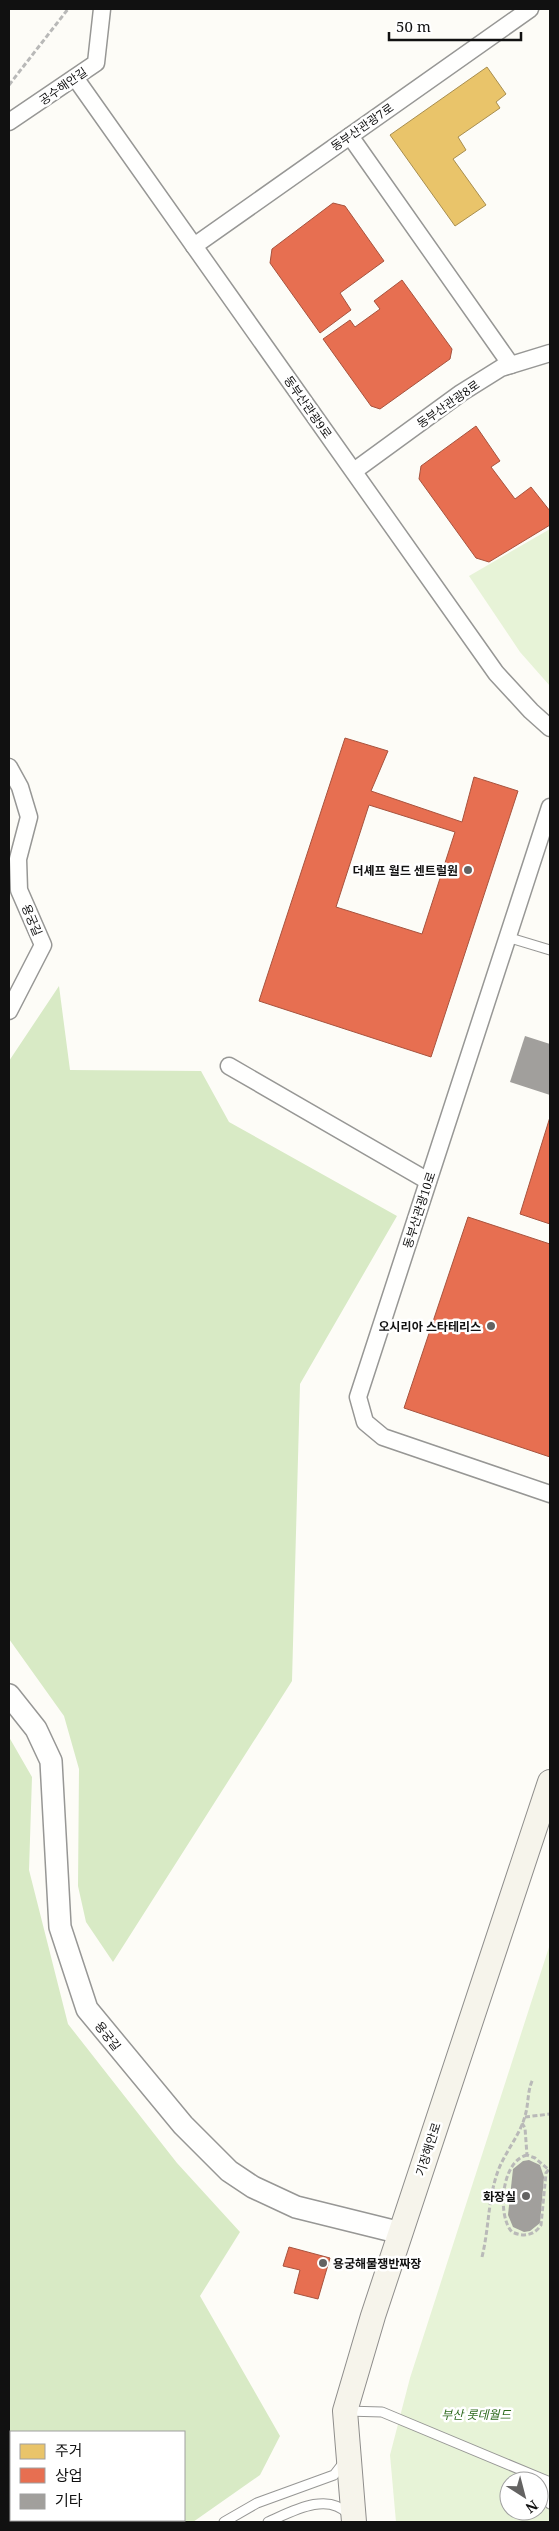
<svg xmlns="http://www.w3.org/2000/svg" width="559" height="2531" viewBox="0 0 559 2531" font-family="'Noto Serif','Noto Sans KR',serif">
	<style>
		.green { fill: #e7f3d7; fill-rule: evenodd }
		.forest { fill: #d8eac5; fill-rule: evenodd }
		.homes { fill: #e9c46a; stroke: #a88e4f }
		.shops { fill: #e76f51; stroke: #a7533e; fill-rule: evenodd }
		.building { fill: #a19f9c }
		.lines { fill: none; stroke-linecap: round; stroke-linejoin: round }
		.service-casing { stroke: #979795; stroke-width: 11 }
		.minor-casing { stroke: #979795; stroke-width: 19 }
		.tertiary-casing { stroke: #979795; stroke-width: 24 }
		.secondary-casing { stroke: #8e8d8b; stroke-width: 26 }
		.path { stroke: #b9b9b8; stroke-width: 3; stroke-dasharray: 5 2.5; stroke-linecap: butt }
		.service { stroke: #fffffe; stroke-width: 9 }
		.minor { stroke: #fffffe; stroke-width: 16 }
		.tertiary { stroke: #fffffe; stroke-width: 21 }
		.secondary { stroke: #f6f4eb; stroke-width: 24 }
		.poi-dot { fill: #646362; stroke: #fff; stroke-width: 2 }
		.labels { text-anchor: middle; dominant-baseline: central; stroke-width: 5; stroke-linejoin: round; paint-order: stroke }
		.street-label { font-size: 12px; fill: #111; stroke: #fff }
		.poi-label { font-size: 12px; font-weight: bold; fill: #111; stroke: #fff; text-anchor: end }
		.park-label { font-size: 12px; font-style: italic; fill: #2f6b1f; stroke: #fff }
	</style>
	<rect width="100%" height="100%" fill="#fdfcf7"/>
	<!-- green -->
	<g class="green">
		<polygon points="550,529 550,686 520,652 469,576"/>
		<path d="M550,1944v578h-154l-6,-67 20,-77zM509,2481h30v30h-30z"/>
	</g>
	<!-- forest -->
	<g class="forest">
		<polygon points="59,986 70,1070 201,1071 229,1122 397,1216 300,1384 292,1681 113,1962 86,1922 78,1886 79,1769 64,1716 9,1639 9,1061"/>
		<path d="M9,1737l23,40 -3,93 39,154 109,139 63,69 -40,64 80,140 -20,39 -67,47h-184zM11,2432h173v88h-173z"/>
	</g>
	<!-- homes -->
	<polygon class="homes" points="487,67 506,94 496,102 500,108 458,137 466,150 453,159 486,205 455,226 390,135"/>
	<!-- shops -->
	<g class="shops">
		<polygon points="333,203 345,206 384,261 340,293 351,310 320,333 270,263 272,249"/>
		<polygon points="402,280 452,349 450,359 380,409 371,406 323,339 350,320 355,327 380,309 374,301"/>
		<polygon points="476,426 500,461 491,467 515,499 531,487 550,511 550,525 489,562 476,558 419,479 421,466"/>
		<path d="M345,738l43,13 -17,40 91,31 12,-45 44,14 -87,266 -172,-56zM369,805l86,27 -33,102 -86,-27z"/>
		<polygon points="550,1117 550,1224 520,1214"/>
		<polygon points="468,1217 550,1244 550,1457 404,1408"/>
		<polygon points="289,2247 330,2258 318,2299 294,2293 300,2270 283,2266"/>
	</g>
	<!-- building -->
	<g class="building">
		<polygon points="525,1036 550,1044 550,1095 510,1082"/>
		<polygon points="529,2160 540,2165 544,2177 540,2223 530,2231 524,2232 513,2227 508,2215 513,2169 523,2161"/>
	</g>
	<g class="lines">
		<!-- service casing -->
		<g class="service-casing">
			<g id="service">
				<polyline points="507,937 550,950"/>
				<polyline points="346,2411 382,2412 550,2482"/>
				<polyline points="547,2482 550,2504"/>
				<polyline points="224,2522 257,2503 334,2475 344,2462"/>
				<path d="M268,2522c23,-10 59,-31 80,-8"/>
			</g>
		</g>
		<!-- minor casing -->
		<g class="minor-casing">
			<g id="minor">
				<polyline points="76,79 496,673 531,711 550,728"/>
				<polyline points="9,122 96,63 102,9"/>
				<polyline points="350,136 511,365"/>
				<polyline points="194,246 530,9"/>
				<polyline points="354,471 461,393 501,368 550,353"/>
				<polyline points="9,767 20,787 29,817 18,859 19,890 43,945 9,1011"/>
				<polyline points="550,807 358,1397 365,1422 383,1437 550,1494"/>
				<polyline points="229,1066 428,1181"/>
			</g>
		</g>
		<!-- tertiary casing -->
		<g class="tertiary-casing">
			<polyline id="tertiary" points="9,1695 36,1729 51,1761 60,1927 87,2009 183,2125 229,2171 253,2187 296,2207 401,2233"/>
		</g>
		<!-- secondary casing -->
		<g class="secondary-casing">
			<polyline id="secondary" points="354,2522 345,2411 373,2316 550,1782"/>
		</g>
		<!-- path -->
		<g class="path">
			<polyline points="9,85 68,9"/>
			<polyline points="525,2117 550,2114"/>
			<polyline points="522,2123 525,2128 527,2155 535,2158 549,2170"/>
			<path d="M527,2155c-26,6 -30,61 -15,77 11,5 22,4 29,-7l5,-52 4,-5"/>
			<path d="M482,2257c7,-28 6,-59 16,-86 7,-19 22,-36 27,-55 4,-13 2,-25 8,-37"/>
		</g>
		<!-- service -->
		<use href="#service" class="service"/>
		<!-- minor -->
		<use href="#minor" class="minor"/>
		<!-- tertiary -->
		<use href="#tertiary" class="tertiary"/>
		<!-- secondary -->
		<use href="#secondary" class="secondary"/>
	</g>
	<!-- markers -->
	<g class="poi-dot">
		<circle cx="468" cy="870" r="5"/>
		<circle cx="491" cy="1326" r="5"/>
		<circle cx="526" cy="2196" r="5"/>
		<circle cx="323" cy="2263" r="5"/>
	</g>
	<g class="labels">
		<!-- street labels -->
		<g class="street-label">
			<text transform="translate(63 86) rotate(-35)">공수해안길</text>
			<text transform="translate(362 127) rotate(-35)">동부산관광7로</text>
			<text transform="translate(448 404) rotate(-35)">동부산관광8로</text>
			<text transform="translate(308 407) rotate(55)">동부산관광9로</text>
			<text transform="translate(32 920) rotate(67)">용궁길</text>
			<text transform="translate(419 1210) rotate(-72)">동부산관광10로</text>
			<text transform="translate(108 2036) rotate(52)">용궁길</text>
			<text transform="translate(428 2149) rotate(-72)">기장해안로</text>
		</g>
		<!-- poi labels -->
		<g class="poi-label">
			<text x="458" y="870">더셰프 월드 센트럴원</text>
			<text x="481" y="1326">오시리아 스타테리스</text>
			<text x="516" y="2196">화장실</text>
			<text x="333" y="2263" text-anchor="start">용궁해물쟁반짜장</text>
		</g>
		<!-- park labels -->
		<g class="park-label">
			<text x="476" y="2414">부산 롯데월드</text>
		</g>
	</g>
	<!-- border -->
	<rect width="559" height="2531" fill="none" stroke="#111111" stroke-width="20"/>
	<!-- legend -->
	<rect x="10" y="2431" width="175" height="90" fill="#ffffff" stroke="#a0a0a0"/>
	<rect x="20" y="2444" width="25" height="15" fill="#e9c46a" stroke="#a0a0a0"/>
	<text x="55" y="2456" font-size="15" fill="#111111">주거</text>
	<rect x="20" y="2468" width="25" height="15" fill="#e76f51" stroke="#a0a0a0"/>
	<text x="55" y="2481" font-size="15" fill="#111111">상업</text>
	<rect x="20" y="2494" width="25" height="15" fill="#a19f9c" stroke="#a0a0a0"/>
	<text x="55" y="2506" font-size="15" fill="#111111">기타</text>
	<!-- north arrow -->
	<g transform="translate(524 2496) rotate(144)"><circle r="24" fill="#ffffff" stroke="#a0a0a0"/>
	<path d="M0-4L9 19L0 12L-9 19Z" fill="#646362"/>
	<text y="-8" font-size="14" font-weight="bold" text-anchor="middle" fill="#111111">N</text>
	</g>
	<!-- scale -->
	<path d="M389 32v8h132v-8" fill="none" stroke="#111111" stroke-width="2.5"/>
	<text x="396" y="32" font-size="15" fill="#111111" stroke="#ffffff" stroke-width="4" paint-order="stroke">50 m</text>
</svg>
